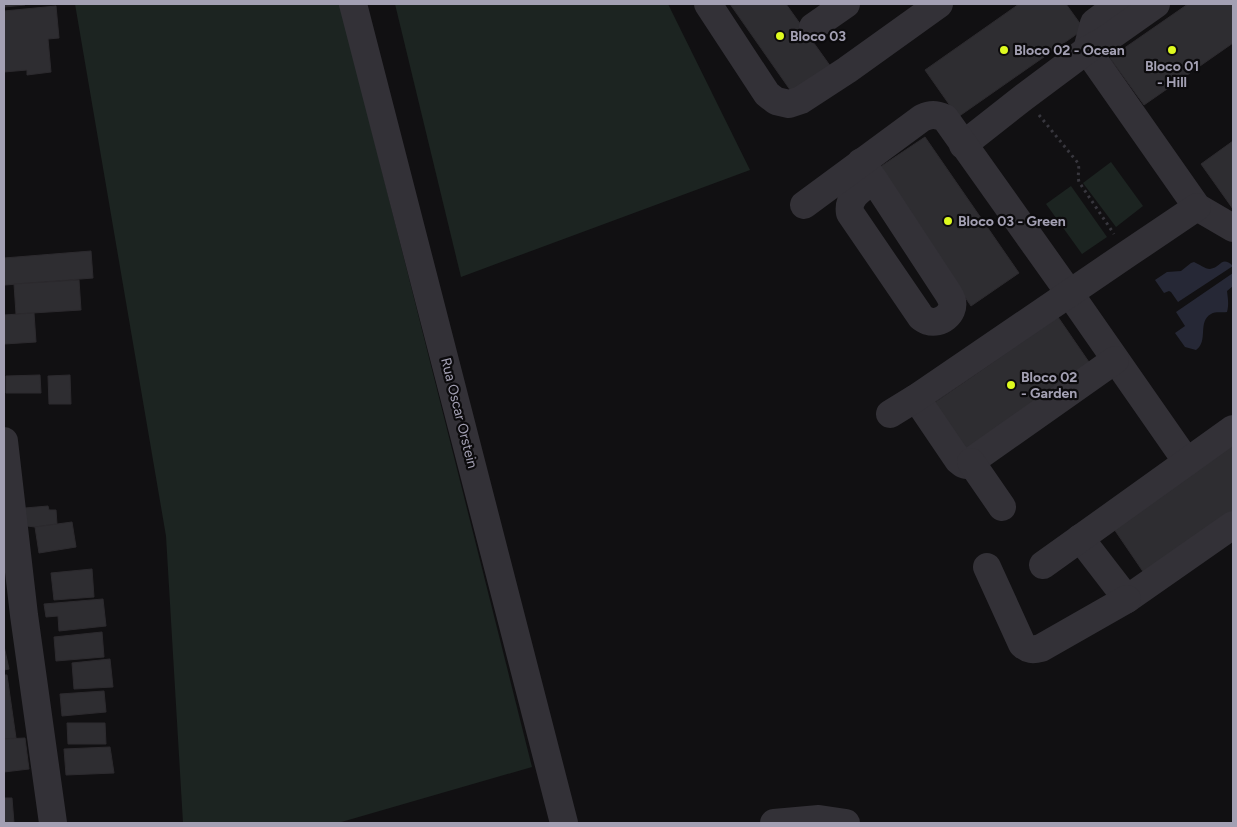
<svg xmlns="http://www.w3.org/2000/svg" width="1237" height="827" viewBox="0 0 1237 827" font-family="Figtree,sans-serif">
	<style>
		.green { fill: #1c2421 }
		.water { fill: #262836 }
		.building { fill: #2e2d31; stroke: #2c2a2e }
		.lines { fill: none; stroke-linecap: round; stroke-linejoin: round }
		.path { stroke: #38373e; stroke-width: 3; stroke-dasharray: 2.5 4; stroke-linecap: butt }
		.minor { stroke: #333137; stroke-width: 28 }
		.poi-dot { fill: #defa1f; stroke: #0c0b0d; stroke-width: 2 }
		.labels { text-anchor: middle; dominant-baseline: central; stroke-width: 4.5; stroke-linejoin: round; paint-order: stroke }
		.poi-label { font-size: 14px; font-weight: bold; fill: #a3a0b3; stroke: #0c0b0d; text-anchor: start }
		.street-label { font-size: 14px; fill: #a3a0b3; stroke: #0c0b0d }
	</style>
	<rect width="100%" height="100%" fill="#111012"/>
	<!-- green -->
	<g class="green">
		<polygon points="75,4 340,4 532,767 338,823 183,823 166,536"/>
		<polygon points="395,4 668,4 750,170 461,277"/>
		<polygon points="1111,162 1143,206 1116,227 1083,183"/>
		<polygon points="1071,186 1107,237 1082,254 1046,204"/>
	</g>
	<!-- water -->
	<g class="water">
		<path d="M1194,262c5,2 11,7 16,7 11,-1 11,-14 23,-3l-55,36 -7,-10 -2,-1 -5,2 -9,-13 12,-8 14,-1 10,-8z"/>
		<path d="M1233,273v13l-6,5c1,8 2,14 0,21 -5,1 -11,-1 -16,2 -14,8 -2,27 -15,36l-11,-3 -10,-14 10,-7 -9,-14z"/>
	</g>
	<!-- building -->
	<g class="building">
		<polygon points="4,4 25,4 25,5 4,7"/>
		<polygon points="730,4 786,4 831,67 793,94"/>
		<polygon points="1019,4 1066,4 1084,29 958,117 925,70"/>
		<polygon points="1188,4 1233,4 1233,43 1144,105 1110,58"/>
		<polygon points="56,6 59,38 48,39 51,72 27,75 27,70 4,72 4,11"/>
		<polygon points="925,137 1019,273 971,306 877,169"/>
		<polygon points="1233,141 1233,209 1201,164"/>
		<polygon points="91,251 93,278 5,285 4,258"/>
		<polygon points="79,280 81,310 16,314 14,284"/>
		<polygon points="34,313 36,342 4,344 4,315"/>
		<polygon points="1058,317 1091,365 964,452 931,405"/>
		<polygon points="40,375 41,393 6,393 6,376"/>
		<polygon points="70,375 71,404 49,404 48,376"/>
		<polygon points="1233,442 1233,512 1144,573 1114,529"/>
		<polygon points="48,506 49,510 56,510 57,524 35,527 27,526 25,508"/>
		<polygon points="72,522 76,547 39,553 35,527"/>
		<polygon points="92,569 94,597 54,600 51,573"/>
		<polygon points="103,599 106,626 59,631 58,616 46,617 44,604"/>
		<polygon points="102,632 104,657 56,661 54,637"/>
		<polygon points="4,646 9,669 4,670"/>
		<polygon points="110,659 113,687 74,689 72,663"/>
		<polygon points="4,675 7,675 16,738 4,739"/>
		<polygon points="104,691 106,712 62,716 60,694"/>
		<polygon points="67,723 105,723 106,744 68,744"/>
		<polygon points="25,738 29,769 4,772 4,739"/>
		<polygon points="110,747 114,773 66,775 64,749"/>
		<polygon points="4,798 12,798 14,823 4,823"/>
	</g>
	<g class="lines">
		<!-- path -->
		<path class="path" d="M1039,115l39,48c2,7 -1,12 1,19l35,52"/>
		<!-- minor -->
		<g class="minor">
			<polyline points="353,4 564,823"/>
			<polyline points="708,4 767,94 776,101 789,104 801,100 847,70 939,4"/>
			<polyline points="1119,4 1094,23 1087,50 1197,207 1233,228"/>
			<polyline points="813,27 846,4"/>
			<polyline points="963,145 1024,97 1087,50 1105,40 1156,4"/>
			<path d="M861,162l13,18 74,113c2,3 3,5 4,8 3,13 -12,24 -24,20 -1,0 -6,-3 -7,-4l-71,-104c-3,-17 12,-24 24,-33"/>
			<path d="M804,205l118,-87c9,-4 13,-4 23,0l125,176 117,168"/>
			<polyline points="916,398 958,460 963,464 966,465 1115,360"/>
			<path d="M890,414l26,-16c94,-64 187,-128 281,-191"/>
			<polyline points="4,441 24,615 53,823"/>
			<polyline points="971,462 1002,507"/>
			<polyline points="1080,538 1127,599 1233,525"/>
			<polyline points="1043,565 1233,429"/>
			<path d="M987,567l35,77c6,6 11,6 19,4l86,-49"/>
			<polyline points="774,823 819,819 846,823"/>
		</g>
	</g>
	<!-- markers -->
	<g class="poi-dot">
		<circle cx="780" cy="36" r="5"/>
		<circle cx="1004" cy="50" r="5"/>
		<circle cx="1172" cy="50" r="5"/>
		<circle cx="948" cy="221" r="5"/>
		<circle cx="1011" cy="385" r="5"/>
	</g>
	<g class="labels">
		<!-- poi labels -->
		<g class="poi-label">
			<text x="790" y="36">Bloco 03</text>
			<text x="1014" y="50">Bloco 02 - Ocean</text>
			<text x="1172" y="66" text-anchor="middle">Bloco 01<tspan x="1172" dy="16">- Hill</tspan></text>
			<text x="958" y="221">Bloco 03 - Green</text>
			<text x="1021" y="377">Bloco 02<tspan x="1021" dy="16">- Garden</tspan></text>
		</g>
		<!-- street labels -->
		<g class="street-label">
			<text transform="translate(459 413) rotate(76)">Rua Oscar Orstein</text>
		</g>
	</g>
	<!-- border -->
	<rect width="1237" height="827" fill="none" stroke="#a3a0b3" stroke-width="10"/>
</svg>
